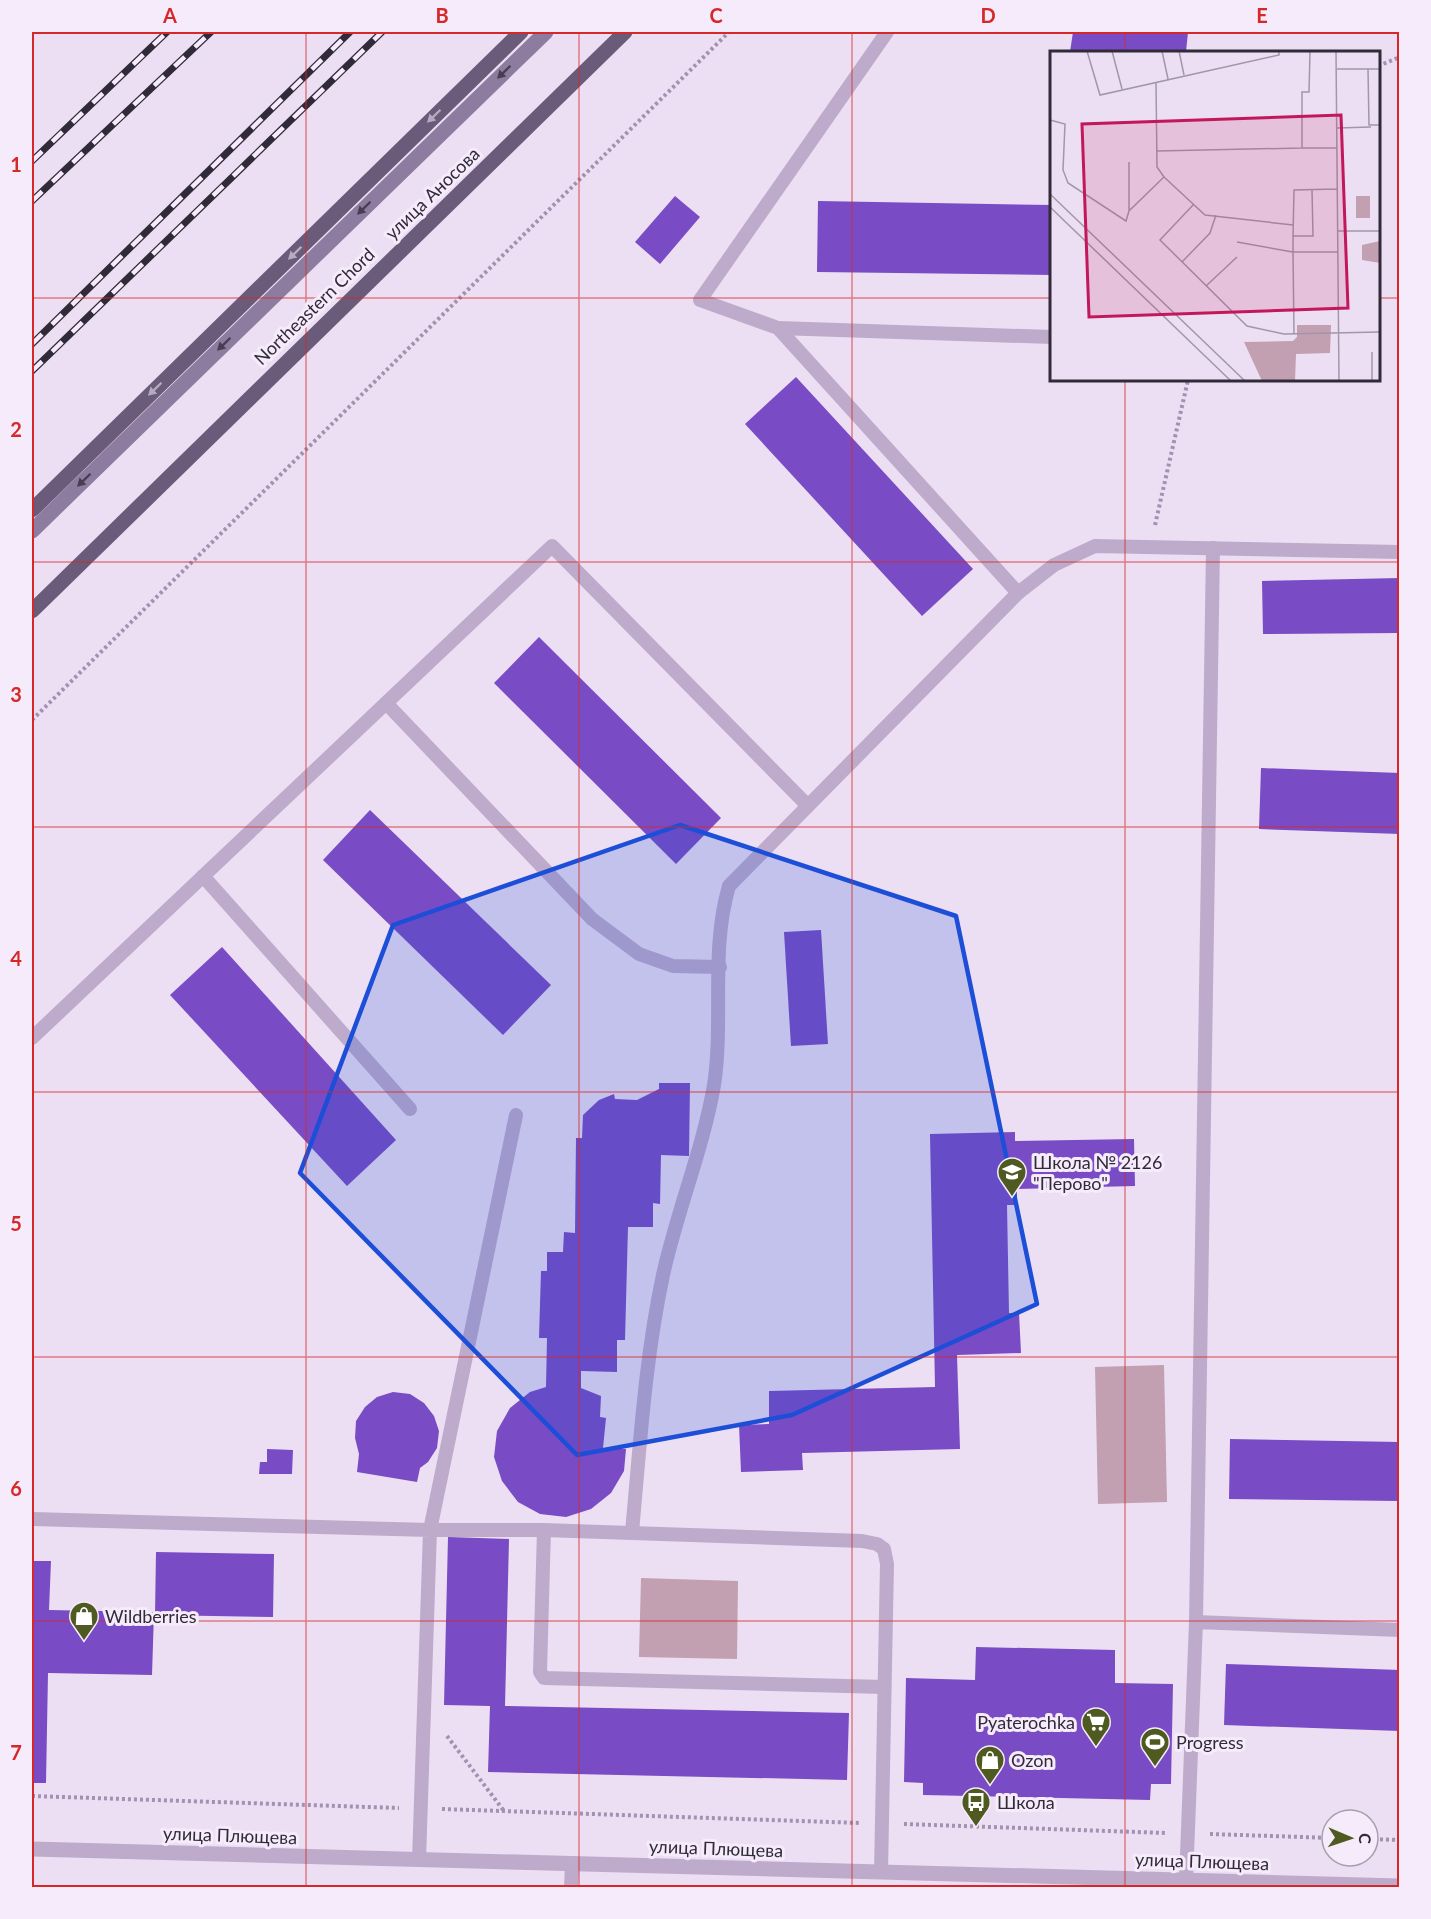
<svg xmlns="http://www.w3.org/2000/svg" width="1431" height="1919" viewBox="0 0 1431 1919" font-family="Lato,sans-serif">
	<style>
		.green { fill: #c29fb1 }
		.building { fill: #794bc4 }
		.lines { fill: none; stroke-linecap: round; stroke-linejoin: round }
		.path { stroke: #a391b2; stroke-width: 4; stroke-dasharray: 3 3; stroke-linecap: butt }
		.lane { stroke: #beabcb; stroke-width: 14 }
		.street { stroke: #beabcb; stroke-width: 15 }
		.secondary { stroke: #8d7c9f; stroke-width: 15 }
		.primary { stroke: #6a5b7a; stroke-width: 15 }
		.rail-casing { stroke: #312a39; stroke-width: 7 }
		.rail { stroke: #f5ebfa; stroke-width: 4.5; stroke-dasharray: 14; stroke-linecap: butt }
		.primary-bridge { stroke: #6a5b7a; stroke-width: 15 }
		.oneway { fill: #483e52 }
		.oneway2 { fill: #b6aac0 }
		.marked { fill: #1d4ed8; fill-opacity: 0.2; stroke: #1d4ed8; stroke-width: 4.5; stroke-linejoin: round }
		.grid { fill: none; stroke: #d62828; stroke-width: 1.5; stroke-opacity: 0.55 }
		.labels { text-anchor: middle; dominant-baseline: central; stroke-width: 6; stroke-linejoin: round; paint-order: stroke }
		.street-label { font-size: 18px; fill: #312a39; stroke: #f5ebfa }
		.poi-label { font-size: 18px; fill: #312a39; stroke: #f5ebfa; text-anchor: start }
		.inset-road { fill: none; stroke: #a197a9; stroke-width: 1.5 }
		.view { fill: #c2185b; fill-opacity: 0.15; stroke: #c2185b; stroke-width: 3 }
		.inset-edge { fill: none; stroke: #312a39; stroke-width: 3 }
		.neatline { fill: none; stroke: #d62828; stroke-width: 2 }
		.grid-label { font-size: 20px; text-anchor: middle; font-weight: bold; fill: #d62828 }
	</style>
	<rect width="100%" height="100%" fill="#ecdff3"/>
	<!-- green -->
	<g class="green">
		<polygon points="1164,1365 1167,1502 1098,1504 1095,1367"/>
		<polygon points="641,1578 738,1581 737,1659 639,1657"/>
	</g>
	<!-- building -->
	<g class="building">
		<polygon points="1073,32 1188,32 1186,52 1070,52"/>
		<polygon points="675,196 700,217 660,264 635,242"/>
		<polygon points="818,201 1052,205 1052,275 817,272"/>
		<polygon points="796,377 973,569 922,616 745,424"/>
		<polygon points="1400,578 1400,633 1263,634 1262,581"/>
		<polygon points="539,637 721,818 676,864 494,683"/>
		<polygon points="1261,768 1400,773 1400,834 1259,829"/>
		<polygon points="370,810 551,985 503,1035 323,860"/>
		<polygon points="821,930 828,1044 791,1046 784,932"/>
		<polygon points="222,947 396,1140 347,1186 170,995"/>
		<polygon points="659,1083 690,1083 689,1156 661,1155 660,1204 653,1203 653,1227 628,1227 625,1340 617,1340 617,1372 581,1371 581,1388 601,1396 600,1417 606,1418 603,1448 626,1449 624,1471 611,1493 591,1509 566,1517 540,1514 518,1502 502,1481 494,1457 497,1431 510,1408 530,1392 546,1387 547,1338 539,1338 541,1271 547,1271 547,1252 563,1252 564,1232 575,1233 576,1138 582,1138 583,1115 599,1100 614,1094 615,1099 637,1100 659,1089"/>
		<polygon points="1015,1132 1015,1141 1134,1139 1135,1186 1017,1189 1017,1205 1007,1205 1009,1313 1019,1313 1021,1353 957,1355 960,1449 802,1453 803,1470 741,1472 739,1425 769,1424 769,1391 935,1387 930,1134"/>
		<polygon points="393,1392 410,1394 424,1403 434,1416 439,1431 437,1448 428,1462 420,1468 417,1482 357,1472 359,1454 355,1438 356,1421 365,1407 377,1397"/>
		<polygon points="1230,1439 1400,1442 1400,1501 1229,1499"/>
		<polygon points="267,1449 293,1450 292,1474 259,1474 260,1462 267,1462"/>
		<polygon points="448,1537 509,1539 505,1706 849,1713 847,1780 488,1772 490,1706 444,1705"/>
		<polygon points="156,1552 274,1554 273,1617 155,1615"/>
		<polygon points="32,1561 51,1561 49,1610 154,1612 152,1675 48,1673 46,1783 32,1783"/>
		<polygon points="976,1647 1115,1650 1115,1683 1173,1684 1171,1784 1151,1784 1150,1800 923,1795 923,1783 904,1782 906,1678 975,1680"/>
		<polygon points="1226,1664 1400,1670 1400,1731 1224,1725"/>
	</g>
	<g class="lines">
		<!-- path -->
		<g class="path">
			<polyline points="1378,66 1400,57"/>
			<polyline points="1155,525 1188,380"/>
			<polyline points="32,720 729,32"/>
			<polyline points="447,1736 504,1811"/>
			<polyline points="32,1796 399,1808"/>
			<polyline points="442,1809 860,1823"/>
			<polyline points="904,1824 1166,1833"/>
			<polyline points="1210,1834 1332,1838"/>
			<polyline points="1368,1839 1400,1840"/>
		</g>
		<!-- lane -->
		<g class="lane">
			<polyline points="887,32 700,300 778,328 1018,593 1054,565 1095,546 1400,552"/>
			<polyline points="778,328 1052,337"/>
			<polyline points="386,703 592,919 639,954 673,966 720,967"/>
			<polyline points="203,876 410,1109"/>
			<polyline points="32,1038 552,546 808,806"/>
			<polyline points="516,1115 430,1530 544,1530 540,1672 544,1678 884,1687"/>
			<polyline points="32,1519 430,1530 419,1860"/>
			<polyline points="544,1530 862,1541 877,1544 884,1549 887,1564 881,1872"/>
			<path d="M632,1532c8,-86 13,-173 31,-257 14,-64 40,-126 51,-190 10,-65 -4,-135 15,-199l289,-293"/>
			<polyline points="1196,1622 1213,548"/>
			<polyline points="1186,1881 1196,1622 1400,1630"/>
			<polyline points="571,1888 572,1864"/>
		</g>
		<!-- street -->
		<polyline class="street" points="32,1849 1400,1886"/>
		<!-- secondary -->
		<polyline class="secondary" points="32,531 546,32"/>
		<!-- primary -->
		<polyline class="primary" points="32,510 521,32"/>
		<!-- rail casing -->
		<g class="rail-casing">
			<g id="rail">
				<polyline points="32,161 167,32"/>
				<polyline points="32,201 211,32"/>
				<polyline points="32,344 350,32"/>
				<polyline points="32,371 382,32"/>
			</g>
		</g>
		<!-- rail -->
		<use href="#rail" class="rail"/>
		<!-- primary-bridge -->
		<polyline class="primary-bridge" points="32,611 625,32"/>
	</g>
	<!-- one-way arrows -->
	<defs><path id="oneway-solid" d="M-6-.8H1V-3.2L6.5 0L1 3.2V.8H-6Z" transform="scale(1.5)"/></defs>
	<g class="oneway">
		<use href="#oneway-solid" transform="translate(504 72) rotate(136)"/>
		<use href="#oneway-solid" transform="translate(364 208) rotate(136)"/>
		<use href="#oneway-solid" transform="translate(224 344) rotate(136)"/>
		<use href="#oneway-solid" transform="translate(84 480) rotate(136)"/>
	</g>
	<g class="oneway2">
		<use href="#oneway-solid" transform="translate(434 116) rotate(136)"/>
		<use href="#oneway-solid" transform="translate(295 253) rotate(136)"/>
		<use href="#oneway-solid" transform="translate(155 389) rotate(136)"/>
	</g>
	<!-- marked area -->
	<path class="marked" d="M680,825l276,91 81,388 -245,111 -215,40 -277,-282 93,-248z"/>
	<!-- grid -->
	<path class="grid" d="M306,32v1856M579,32v1856M852,32v1856M1125,32v20M32,298h1020M1378,298h22M1125,380v1508M32,562h1368M32,827h1368M32,1092h1368M32,1357h1368M32,1621h1368"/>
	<!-- icons -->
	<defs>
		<g id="school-pin" transform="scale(1.5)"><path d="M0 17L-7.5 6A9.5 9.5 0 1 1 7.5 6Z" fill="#4e5a20" stroke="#f5ebfa"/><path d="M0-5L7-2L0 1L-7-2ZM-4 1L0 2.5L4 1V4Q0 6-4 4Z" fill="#fff"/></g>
		<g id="shop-pin" transform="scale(1.5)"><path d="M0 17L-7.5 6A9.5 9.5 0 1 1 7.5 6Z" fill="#4e5a20" stroke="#f5ebfa"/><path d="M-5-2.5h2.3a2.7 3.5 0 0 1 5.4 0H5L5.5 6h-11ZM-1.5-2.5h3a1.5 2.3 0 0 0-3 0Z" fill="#fff"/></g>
		<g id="supermarket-pin" transform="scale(1.5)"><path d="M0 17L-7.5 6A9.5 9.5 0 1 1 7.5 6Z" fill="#4e5a20" stroke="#f5ebfa"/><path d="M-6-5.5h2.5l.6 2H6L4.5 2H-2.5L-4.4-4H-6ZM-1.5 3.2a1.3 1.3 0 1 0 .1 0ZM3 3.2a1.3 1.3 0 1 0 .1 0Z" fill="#fff"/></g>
		<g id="stadium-pin" transform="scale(1.5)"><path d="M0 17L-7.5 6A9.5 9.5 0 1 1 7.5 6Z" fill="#4e5a20" stroke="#f5ebfa"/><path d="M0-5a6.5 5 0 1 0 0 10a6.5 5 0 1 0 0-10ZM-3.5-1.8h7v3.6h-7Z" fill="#fff"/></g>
		<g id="bus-pin" transform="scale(1.5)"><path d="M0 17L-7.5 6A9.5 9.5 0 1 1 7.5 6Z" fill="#4e5a20" stroke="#f5ebfa"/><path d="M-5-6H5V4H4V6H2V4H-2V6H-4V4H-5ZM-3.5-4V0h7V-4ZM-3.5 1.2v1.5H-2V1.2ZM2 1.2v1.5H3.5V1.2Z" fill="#fff"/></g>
	</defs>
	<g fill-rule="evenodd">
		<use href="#school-pin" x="1012" y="1172"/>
		<use href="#shop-pin" x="84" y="1616"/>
		<use href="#supermarket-pin" x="1096" y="1722"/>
		<use href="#stadium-pin" x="1155" y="1742"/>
		<use href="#shop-pin" x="990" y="1760"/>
		<use href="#bus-pin" x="976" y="1802"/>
	</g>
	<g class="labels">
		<!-- street labels -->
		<g class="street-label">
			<text transform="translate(432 193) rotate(-44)">улица Аносова</text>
			<text transform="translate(314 306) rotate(-44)">Northeastern Chord</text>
			<text transform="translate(230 1835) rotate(2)">улица Плющева</text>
			<text transform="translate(716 1848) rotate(2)">улица Плющева</text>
			<text transform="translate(1202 1861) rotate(2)">улица Плющева</text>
		</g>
		<!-- poi labels -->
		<g class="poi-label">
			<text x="1033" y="1162">Школа № 2126<tspan x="1033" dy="21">"Перово"</tspan></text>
			<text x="105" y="1616">Wildberries</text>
			<text x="1075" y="1722" text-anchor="end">Pyaterochka</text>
			<text x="1176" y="1742">Progress</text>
			<text x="1011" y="1760">Ozon</text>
			<text x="997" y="1802">Школа</text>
		</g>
	</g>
	<!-- overview -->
	<g transform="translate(1050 51)">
		<rect width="330" height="330" fill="#ecdff3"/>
		<path d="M306,145h14v22h-14zM330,190v22l-18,-3v-15zM247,274h34l-1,28 -34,1 -1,27h-33l-18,-39 49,-1 4,-4z" fill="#c29fb1"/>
		<path class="inset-road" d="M37,0l13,44 179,-40v-4M62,0l10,38M112,0l6,28M129,0l5,24M260,0l-1,41h-7v56h35M286,0l3,330M287,18h43M318,18l1,56h11M0,69l15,4 -2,46 5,13 58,38 3,-10 35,-34 -7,-10 -1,-85M287,77l34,-1M107,100l145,-3M79,111v49M114,126l41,38 88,10M0,143l195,187M144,153l-34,36 87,86 37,8 96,-2M0,156l181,174M288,180h42M243,185l1,-46 43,-1M187,191l56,10v-16h20l-1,-46M132,211l28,-29 6,-18M156,235l31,-29M244,283l-1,-82h45M322,301v29"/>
		<path class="view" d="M291,64l7,193 -259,9 -7,-193z"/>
		<rect width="330" height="330" class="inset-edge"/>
	</g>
	<!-- border -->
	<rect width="1431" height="1919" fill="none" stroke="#f5ebfa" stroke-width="66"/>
	<!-- north arrow -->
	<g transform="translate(1350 1838) rotate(92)"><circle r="28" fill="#f5ebfa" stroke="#a79ead" stroke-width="1.5"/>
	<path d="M0-4.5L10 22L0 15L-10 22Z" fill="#4e5a20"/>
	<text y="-9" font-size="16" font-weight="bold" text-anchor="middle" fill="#312a39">С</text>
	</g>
	<rect x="33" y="33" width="1365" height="1853" class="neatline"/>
	<g class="grid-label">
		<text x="170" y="23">A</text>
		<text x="442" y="23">B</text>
		<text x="716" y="23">C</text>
		<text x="988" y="23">D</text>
		<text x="1262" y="23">E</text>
		<text x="16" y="172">1</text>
		<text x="16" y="437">2</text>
		<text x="16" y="702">3</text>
		<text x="16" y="966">4</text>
		<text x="16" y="1231">5</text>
		<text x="16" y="1496">6</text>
		<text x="16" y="1760">7</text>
	</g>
</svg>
